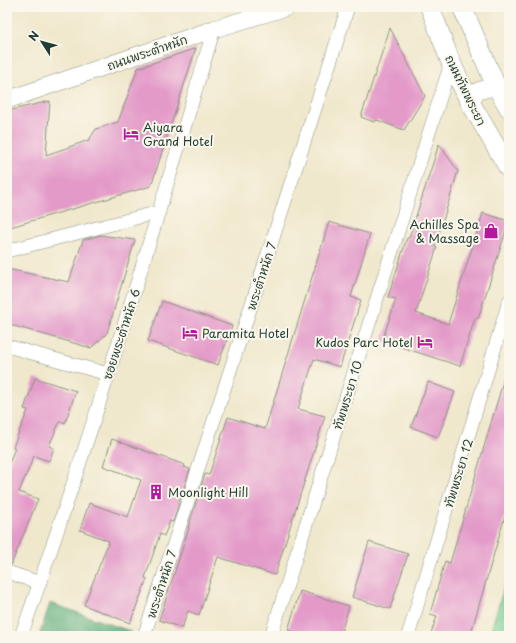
<svg xmlns="http://www.w3.org/2000/svg" width="516" height="643" viewBox="0 0 516 643" font-family="'Playpen Sans','Playpen Sans Thai',sans-serif">
	<style>
		.green { fill: #73ca8f; stroke: #498462 }
		.forest { fill: #5eae7a; stroke: #3e7657 }
		.building { fill: #e39ac9 }
		.lines { fill: none; stroke-linecap: round; stroke-linejoin: round }
		.minor-casing { stroke: #889280; stroke-width: 14 }
		.tertiary-casing { stroke: #889280; stroke-width: 18 }
		.secondary-casing { stroke: #889280; stroke-width: 20 }
		.minor { stroke: #fff; stroke-width: 13 }
		.tertiary { stroke: #fff; stroke-width: 17 }
		.secondary { stroke: #fff; stroke-width: 19 }
		.labels { text-anchor: middle; dominant-baseline: central; stroke-width: 4; stroke-linejoin: round; paint-order: stroke }
		.street-label { font-size: 12px; fill: #1f3d34; stroke: #fbf7ec }
		.poi-label { font-size: 12px; fill: #1f3d34; stroke: #fbf7ec; text-anchor: start }
	</style>
	<rect width="100%" height="100%" fill="#fbf7ec"/>
	<filter id="ink" filterUnits="userSpaceOnUse"><feTurbulence type="fractalNoise" baseFrequency=".025" numOctaves="2"/><feDisplacementMap in="SourceGraphic" scale="8" xChannelSelector="R" yChannelSelector="G"/><feConvolveMatrix kernelMatrix="1 2 1 2 8 2 1 2 1" color-interpolation-filters="sRGB"/></filter>
	<filter id="wash" filterUnits="userSpaceOnUse"><feTurbulence type="fractalNoise" baseFrequency=".012" numOctaves="4" result="noise"/><feDisplacementMap in="SourceGraphic" scale="16" xChannelSelector="R" yChannelSelector="G"/><feGaussianBlur stdDeviation="0.9" result="paint"/><feColorMatrix in="noise" values="0 0 0 0 0 0 0 0 0 0 0 0 0 0 0 0 0 1.4 0 .05"/><feComposite in="paint" operator="in"/></filter>
	<g filter="url(#wash)">
		<rect width="100%" height="100%" fill="#f0e8cc"/>
		<!-- green -->
		<polygon class="green" points="509,571 509,636 489,636"/>
		<!-- forest -->
		<polygon class="forest" points="50,603 130,631 129,636 39,636"/>
		<g id="blocks">
			<!-- building -->
			<g class="building">
				<polygon points="390,28 425,96 404,130 377,120 374,122 361,117"/>
				<polygon points="196,48 151,186 7,228 7,111 50,101 46,155 89,140 96,129 118,122 138,68"/>
				<polygon points="439,144 458,171 435,247 437,247 416,313 448,324 483,213 509,221 478,319 475,318 460,366 382,341 396,299 388,297 407,238 409,238"/>
				<polygon points="329,222 370,234 351,297 361,300 340,367 314,359 298,409 325,416 275,575 218,557 199,615 188,611 182,628 159,620 189,528 188,528 205,474 209,475 228,417 265,429"/>
				<polygon points="100,235 135,240 107,333 91,348 7,324 7,269 69,282 83,240"/>
				<polygon points="162,301 232,326 218,365 148,341"/>
				<polygon points="505,375 509,375 509,502 470,636 430,636 437,616 430,614 445,561 450,563"/>
				<polygon points="35,378 76,391 65,423 60,421 49,446 54,448 49,461 34,456 19,492 38,499 11,565 7,564 7,469 15,448 13,447 28,410 24,409"/>
				<polygon points="428,382 455,392 438,437 411,427"/>
				<polygon points="112,439 185,465 184,467 190,469 173,522 170,521 164,536 160,534 145,578 147,579 130,623 84,605 109,541 80,530 89,503 128,517 141,480 103,466"/>
				<polygon points="369,542 408,554 390,609 352,597"/>
				<polygon points="300,591 349,606 340,636 305,636 288,630"/>
			</g>
		</g>
	</g>
	<g filter="url(#ink)">
		<use href="#blocks" fill-opacity="0" stroke="#889280" stroke-width="1"/>
		<g class="lines">
			<!-- minor casing -->
			<g class="minor-casing">
				<g id="minor">
					<polyline points="7,251 159,212"/>
					<polyline points="7,346 108,374"/>
					<polyline points="7,572 40,583"/>
					<path d="M21,636c71,-200 132,-404 193,-607"/>
					<polyline points="144,636 348,7"/>
					<polyline points="271,636 451,63"/>
					<polyline points="408,636 509,301"/>
				</g>
			</g>
			<!-- tertiary casing -->
			<g class="tertiary-casing">
				<g id="tertiary">
					<polyline points="7,100 214,29 287,7"/>
					<polyline points="470,102 478,91 496,86"/>
				</g>
			</g>
			<!-- secondary casing -->
			<g class="secondary-casing">
				<g id="secondary">
					<polyline points="430,7 451,63 470,102 509,169"/>
					<polyline points="462,7 496,86 509,108"/>
				</g>
			</g>
			<!-- minor -->
			<use href="#minor" class="minor"/>
			<!-- tertiary -->
			<use href="#tertiary" class="tertiary"/>
			<!-- secondary -->
			<use href="#secondary" class="secondary"/>
		</g>
	</g>
	<!-- icons -->
	<defs>
		<g id="hotel-bare" transform="scale(1.2)"><path d="M-6-4.5h1.5V1H6V5H4.5V3h-9V5H-6ZM-4 0a1.8 1.8 0 1 1 3.6 0ZM.5 0V-2.5h3Q6-2.5 6 0Z" fill="#b5179e" stroke="#fbf7ec" stroke-width="2.5" paint-order="stroke"/></g>
		<g id="shop-bare" transform="scale(1.2)"><path d="M-5-2.5h2.3a2.7 3.5 0 0 1 5.4 0H5L5.5 6h-11ZM-1.5-2.5h3a1.5 2.3 0 0 0-3 0Z" fill="#b5179e" stroke="#fbf7ec" stroke-width="2.5" paint-order="stroke"/></g>
		<g id="building-bare" transform="scale(1.2)"><path d="M-4-6H4V6H1V3H-1V6H-4ZM-2.5-4.3h1.7v1.8h-1.7ZM.8-4.3h1.7v1.8H.8ZM-2.5-1h1.7V.8h-1.7ZM.8-1h1.7V.8H.8Z" fill="#b5179e" stroke="#fbf7ec" stroke-width="2.5" paint-order="stroke"/></g>
	</defs>
	<g fill-rule="evenodd">
		<use href="#hotel-bare" x="131" y="134"/>
		<use href="#shop-bare" x="491" y="231"/>
		<use href="#hotel-bare" x="190" y="333"/>
		<use href="#hotel-bare" x="425" y="342"/>
		<use href="#building-bare" x="156" y="492"/>
	</g>
	<g class="labels">
		<!-- street labels -->
		<g class="street-label">
			<text transform="translate(147 52) rotate(-19)">ถนนพระตำหนัก</text>
			<text transform="translate(466 90) rotate(64)">ถนนทัพพระยา</text>
			<text transform="translate(261 276) rotate(-72)">พระตำหนัก 7</text>
			<text transform="translate(121 334) rotate(-72)">ซอยพระตำหนัก 6</text>
			<text transform="translate(347 395) rotate(-73)">ทัพพระยา 10</text>
			<text transform="translate(458 473) rotate(-73)">ทัพพระยา 12</text>
			<text transform="translate(161 584) rotate(-72)">พระตำหนัก 7</text>
		</g>
		<!-- poi labels -->
		<g class="poi-label">
			<text x="143" y="127">Aiyara<tspan x="143" dy="14">Grand Hotel</tspan></text>
			<text x="479" y="224" text-anchor="end">Achilles Spa<tspan x="479" dy="14">&amp; Massage</tspan></text>
			<text x="202" y="333">Paramita Hotel</text>
			<text x="413" y="342" text-anchor="end">Kudos Parc Hotel</text>
			<text x="168" y="492">Moonlight Hill</text>
		</g>
	</g>
	<!-- margin -->
	<rect width="516" height="643" fill="none" stroke="#fbf7ec" stroke-width="24"/>
	<!-- north arrow -->
	<g transform="translate(42 42) rotate(306)" stroke="#fbf7ec" stroke-width="3" paint-order="stroke">
	<path d="M0-3L7 15L0 10L-7 15Z" fill="#1f3d34"/>
	<text y="-6" font-size="11" font-weight="bold" text-anchor="middle" fill="#1f3d34">N</text>
	</g>
</svg>
